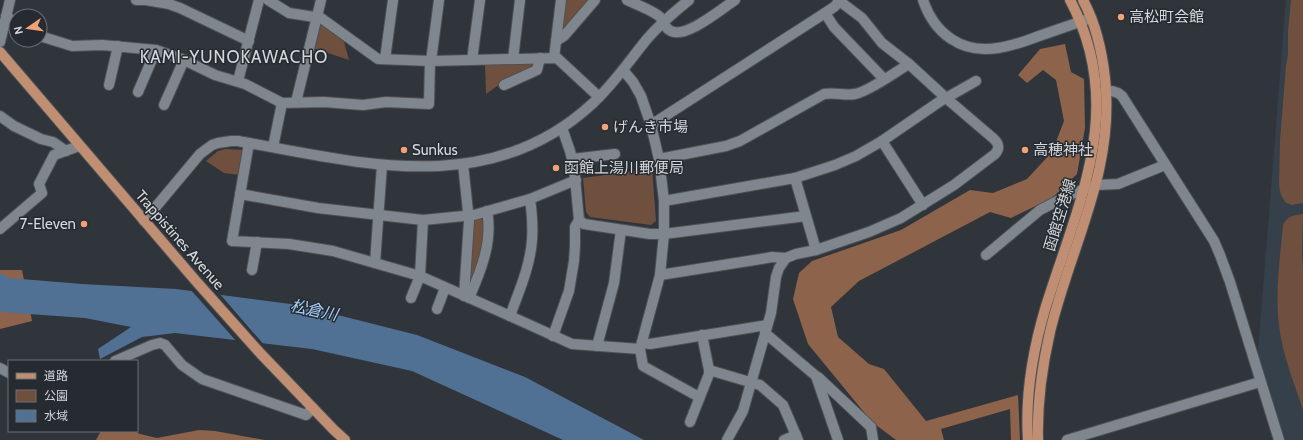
<svg xmlns="http://www.w3.org/2000/svg" width="1303" height="440" viewBox="0 0 1303 440" font-family="Cabin,'Noto Sans JP',sans-serif">
	<style>
		.built { fill: #36404a }
		.green { fill: #6f503f }
		.forest { fill: #8d634b }
		.water { fill: #517194 }
		.pier { fill: #30353b }
		.lines { fill: none; stroke-linecap: round; stroke-linejoin: round }
		.minor-casing { stroke: #4d5156; stroke-width: 12 }
		.major-casing { stroke: #4d5156; stroke-width: 12 }
		.minor { stroke: #80868d; stroke-width: 10 }
		.major { stroke: #c08e73; stroke-width: 10 }
		.poi-dot { fill: #efa377; stroke: #262b31; stroke-width: 1.5 }
		.labels { text-anchor: middle; dominant-baseline: central; stroke-width: 3; stroke-linejoin: round; paint-order: stroke }
		.poi-label { font-size: 15px; fill: #d4d8db; stroke: #262b31; text-anchor: start }
		.street-label { font-size: 15px; fill: #d4d8db; stroke: #262b31 }
		.water-label { font-size: 16px; font-style: italic; fill: #a8d1fd; stroke: #262b31 }
		.quarter-label { font-size: 17px; letter-spacing: 1px; fill: #d4d8db; stroke: #262b31 }
	</style>
	<rect width="100%" height="100%" fill="#30353b"/>
	<!-- built -->
	<polygon class="built" points="1286,0 1303,0 1303,440 1285,440 1258,353"/>
	<!-- green -->
	<g class="green">
		<polygon points="565,0 590,0 560,33"/>
		<polygon points="1291,0 1303,0 1303,203 1291,205 1285,202 1281,195 1279,185 1280,140 1286,66 1288,55 1288,32"/>
		<polygon points="319,23 331,30 344,42 349,60 313,48"/>
		<polygon points="536,62 534,69 503,82 486,94 485,64"/>
		<polygon points="226,149 244,150 240,175 224,173 206,161 218,151"/>
		<polygon points="652,169 656,221 651,225 590,217 586,212 583,178"/>
		<path d="M1303,214l-1,40 1,16v140c-9,-28 -21,-56 -24,-85 -4,-33 1,-67 4,-100 4,-9 11,-10 20,-11z"/>
		<path d="M481,218l3,3c1,23 -5,45 -15,66l3,-66z"/>
	</g>
	<!-- forest -->
	<g class="forest">
		<polygon points="1065,44 1071,72 1084,79 1085,128 1077,174 1052,198 1011,218 990,212 859,281 831,307 838,337 869,364 884,369 926,421 1018,395 1020,440 1011,440 1010,409 941,429 944,440 896,440 872,422 808,344 793,299 799,273 812,261 901,230 970,190 993,193 1027,179 1052,152 1064,121 1056,80 1043,70 1027,83 1018,75 1040,49"/>
		<polygon points="0,270 22,270 32,321 0,329"/>
		<polygon points="199,430 215,431 265,440 96,440 101,431 134,431 140,434 157,438"/>
	</g>
	<!-- water -->
	<polygon class="water" points="0,273 9,278 82,284 176,289 298,305 417,335 525,377 644,440 563,440 412,371 312,349 175,333 142,337 100,359 98,349 131,327 85,318 0,312"/>
	<!-- pier -->
	<polygon class="pier" points="190,289 219,293 265,346 237,342"/>
	<g class="lines">
		<!-- minor casing -->
		<g class="minor-casing">
			<g id="minor">
				<polyline points="136,0 146,0 169,4 180,8 249,41"/>
				<polyline points="268,0 289,13 321,18 378,59 431,61 557,58 599,97"/>
				<path d="M627,0c8,4 27,11 33,17 4,5 5,12 11,14 15,8 50,-22 64,-31"/>
				<path d="M923,0c11,33 38,54 75,48 14,-2 28,-7 41,-12 17,-6 35,-12 52,-18"/>
				<polyline points="825,13 834,27 884,79"/>
				<polyline points="6,16 16,23"/>
				<polyline points="40,36 72,46 102,45 156,50 184,60 215,75 245,84 282,103 324,102 363,105 386,102 429,104 430,61"/>
				<polyline points="556,41 564,36 595,0"/>
				<polyline points="0,42 10,0"/>
				<polyline points="554,58 561,0"/>
				<polyline points="385,59 393,0"/>
				<polyline points="513,59 520,0"/>
				<polyline points="472,60 480,0"/>
				<polyline points="431,61 439,0"/>
				<polyline points="623,70 633,82 641,96 651,125 659,159 664,201 664,234 660,275 640,349 643,366 699,397"/>
				<polyline points="238,81 259,0"/>
				<polyline points="109,85 118,46"/>
				<polyline points="504,85 537,70 540,58"/>
				<polyline points="1112,91 1118,93 1122,96 1214,241 1220,255 1230,282 1279,440"/>
				<polyline points="138,92 156,50"/>
				<polyline points="296,102 321,0"/>
				<polyline points="164,105 184,60"/>
				<polyline points="0,116 14,126 41,139 53,142 66,151"/>
				<polyline points="651,125 825,13 834,7 840,1"/>
				<polyline points="562,128 570,151 574,167 579,220 584,224 650,234 664,234 806,216"/>
				<polyline points="882,141 923,205"/>
				<polyline points="249,143 232,241 289,244 333,251 420,276 510,316 572,344 640,349"/>
				<polyline points="273,147 282,103"/>
				<polyline points="572,159 615,154"/>
				<path d="M659,159l67,-13 14,-5 84,-47c11,-2 21,2 31,0 13,-2 42,-23 54,-30"/>
				<polyline points="463,164 469,221 464,296"/>
				<polyline points="795,178 816,250"/>
				<polyline points="240,194 318,208 423,220 474,215 530,199 576,180"/>
				<polyline points="664,201 795,178 835,165 856,156 882,141 939,102 976,81"/>
				<path d="M144,221l56,-67 12,-9 6,-2 13,-2h7c123,22 251,58 354,-37 21,-19 37,-43 55,-65 12,-14 27,-27 42,-39"/>
				<polyline points="0,229 42,193 39,184 54,155 79,146"/>
				<polyline points="986,255 1040,210 1069,195 1096,185 1118,184 1165,165"/>
				<polyline points="375,263 382,165"/>
				<polyline points="252,270 257,242"/>
				<polyline points="660,275 761,259 772,257 786,258"/>
				<polyline points="411,298 420,276 423,220"/>
				<path d="M469,298c12,-27 24,-57 18,-87"/>
				<polyline points="437,309 445,288"/>
				<path d="M510,316c9,-25 20,-49 22,-76 1,-14 0,-27 -2,-41"/>
				<polyline points="765,333 816,376 838,440"/>
				<polyline points="553,336 569,291 574,261 575,246 575,227 579,220"/>
				<polyline points="642,343 650,344 767,325"/>
				<polyline points="597,346 614,283 621,230"/>
				<polyline points="115,361 152,345 160,343 165,345 182,365 202,379 306,415 313,408"/>
				<polyline points="0,368 9,373"/>
				<polyline points="709,370 760,385 783,405 798,440"/>
				<polyline points="818,377 871,427 873,440"/>
				<polyline points="690,422 709,374 709,370 702,335"/>
				<path d="M727,440l16,-29 28,-98 5,-36 3,-9 7,-10 10,-4 20,-4 53,-18 32,-14 53,-33 41,-31c5,-6 4,-10 -1,-15l-48,-41 -37,-34 -27,-21 -20,-25 -24,-18"/>
				<polyline points="784,440 796,435"/>
				<polyline points="1067,440 1260,382"/>
			</g>
		</g>
		<!-- major casing -->
		<g class="major-casing">
			<g id="major">
				<polyline points="0,52 195,280 261,354 334,430 345,440"/>
				<path d="M1028,440c-3,-45 5,-91 18,-134 33,-105 81,-199 24,-306"/>
				<path d="M1038,440c-1,-37 4,-73 12,-108 21,-88 65,-160 55,-254 -3,-27 -9,-54 -22,-78"/>
			</g>
		</g>
		<!-- minor -->
		<use href="#minor" class="minor"/>
		<!-- major -->
		<use href="#major" class="major"/>
	</g>
	<!-- markers -->
	<g class="poi-dot">
		<circle cx="1121" cy="17" r="4"/>
		<circle cx="605" cy="127" r="4"/>
		<circle cx="404" cy="150" r="4"/>
		<circle cx="1025" cy="150" r="4"/>
		<circle cx="556" cy="168" r="4"/>
		<circle cx="84" cy="224" r="4"/>
	</g>
	<g class="labels">
		<!-- poi labels -->
		<g class="poi-label">
			<text x="1129" y="17">高松町会館</text>
			<text x="613" y="127">げんき市場</text>
			<text x="412" y="150">Sunkus</text>
			<text x="1033" y="150">高穂神社</text>
			<text x="564" y="168">函館上湯川郵便局</text>
			<text x="76" y="224" text-anchor="end">7-Eleven</text>
		</g>
		<!-- street labels -->
		<g class="street-label">
			<text transform="translate(1060 215) rotate(-73)">函館空港線</text>
			<text transform="translate(180 240) rotate(49)">Trappistines Avenue</text>
		</g>
		<!-- water labels -->
		<g class="water-label">
			<text transform="translate(314 310) rotate(12)">松倉川</text>
		</g>
		<!-- quarter labels -->
		<g class="quarter-label">
			<text x="234" y="57">KAMI-YUNOKAWACHO</text>
		</g>
	</g>
	<!-- legend -->
	<rect x="8" y="360" width="130" height="72" fill="#262b31" stroke="#6c7075"/>
	<rect x="16" y="373" width="20" height="6" fill="#c08e73" stroke="#6c7075"/>
	<text x="44" y="380" font-size="12" fill="#d4d8db">道路</text>
	<rect x="16" y="390" width="20" height="12" fill="#6f503f" stroke="#6c7075"/>
	<text x="44" y="400" font-size="12" fill="#d4d8db">公園</text>
	<rect x="16" y="410" width="20" height="12" fill="#517194" stroke="#6c7075"/>
	<text x="44" y="420" font-size="12" fill="#d4d8db">水域</text>
	<!-- north arrow -->
	<g transform="translate(28 28) rotate(257)"><circle r="19" fill="#262b31" stroke="#6c7075"/>
	<path d="M0-3L7 15L0 10L-7 15Z" fill="#efa377"/>
	<text y="-6" font-size="11" font-weight="bold" text-anchor="middle" fill="#d4d8db">N</text>
	</g>
</svg>
